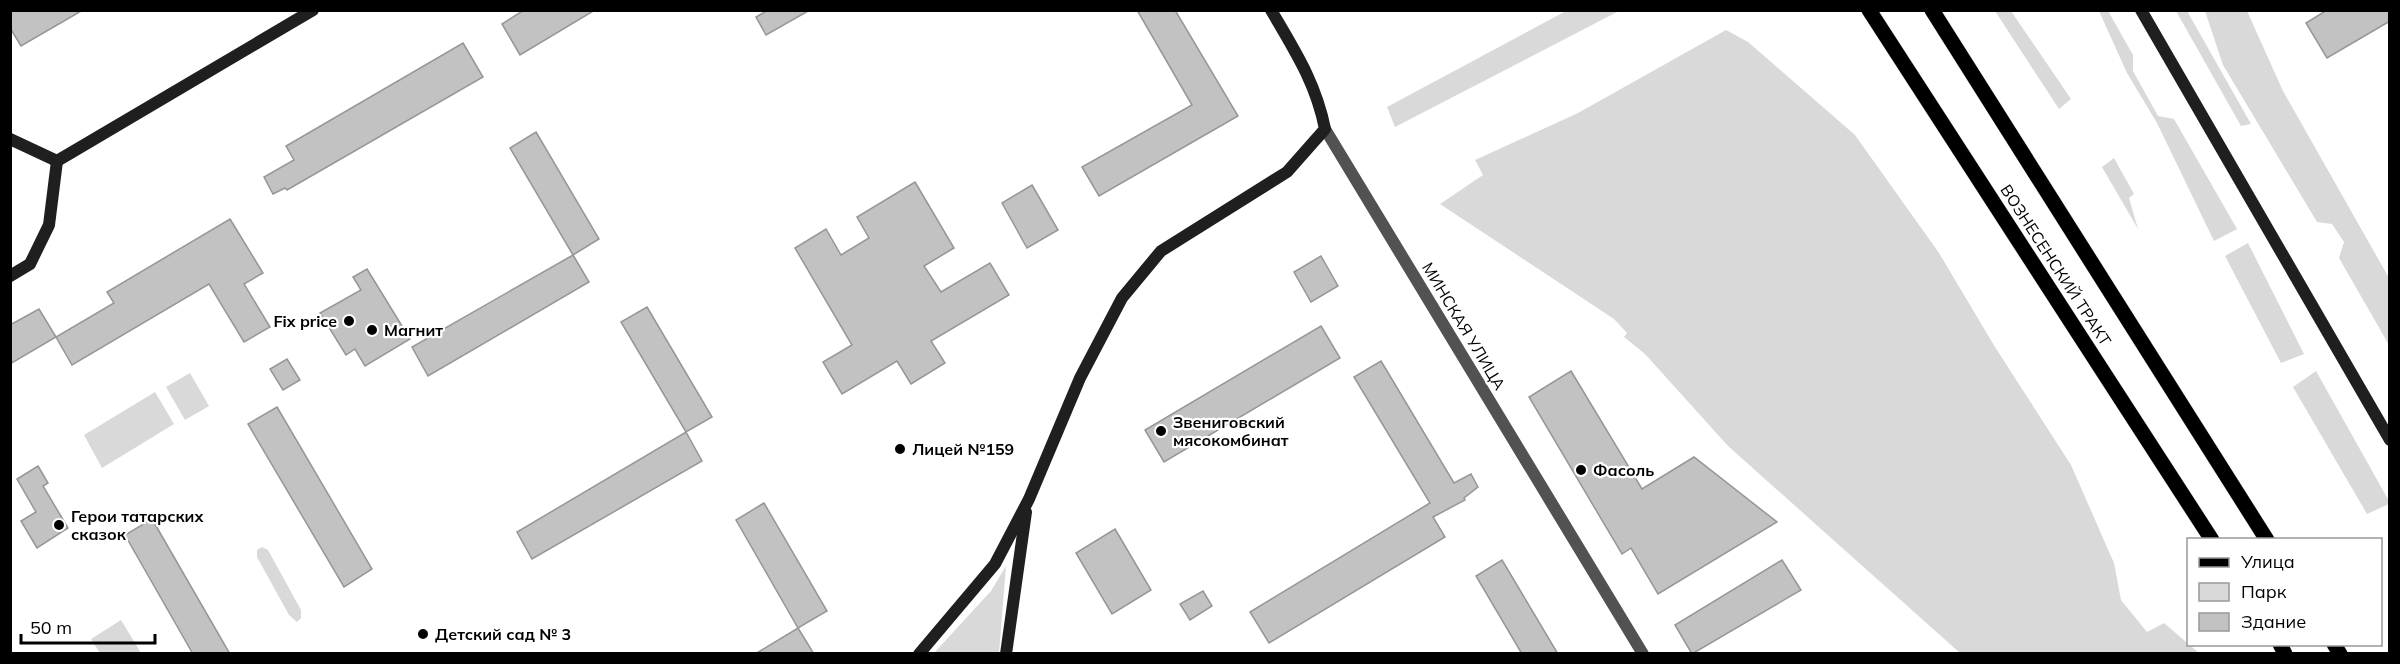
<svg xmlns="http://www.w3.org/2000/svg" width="2400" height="664" viewBox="0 0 2400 664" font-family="Mulish,sans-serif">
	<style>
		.green { fill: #d9d9d9 }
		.building { fill: #c2c2c2; stroke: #969696; stroke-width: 1.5 }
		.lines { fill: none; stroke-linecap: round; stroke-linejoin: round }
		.primary-casing { stroke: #dbdbdb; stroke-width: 16 }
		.street { stroke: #525252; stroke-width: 12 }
		.secondary { stroke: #1f1f1f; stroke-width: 12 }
		.primary { stroke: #000; stroke-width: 15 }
		.poi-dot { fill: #000; stroke: #fff; stroke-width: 2 }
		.labels { text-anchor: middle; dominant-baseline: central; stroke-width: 4.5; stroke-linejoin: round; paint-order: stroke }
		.street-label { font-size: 16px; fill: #000; stroke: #fff }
		.poi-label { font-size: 16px; font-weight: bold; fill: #000; stroke: #fff; text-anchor: start }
	</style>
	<rect width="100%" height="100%" fill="#fff"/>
	<!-- green -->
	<g class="green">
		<polygon points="1566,11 1619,11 1395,127 1387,107"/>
		<polygon points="1995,11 2011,11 2071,99 2059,109"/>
		<polygon points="2099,11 2108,11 2133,55 2133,71 2158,116 2174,119 2237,229 2214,241 2157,123 2127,73"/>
		<polygon points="2176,11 2187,11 2251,124 2241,126"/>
		<polygon points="2205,11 2247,11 2283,91 2389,278 2389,345 2339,258 2344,242 2332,224 2317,222 2223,65"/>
		<polygon points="1726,30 1748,42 1855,135 1939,253 1995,347 2071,465 2114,563 2121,600 2147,632 2164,623 2199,653 1960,653 1728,446 1645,354 1624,337 1627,333 1614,319 1440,204 1483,175 1475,160 1578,113"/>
		<polygon points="2114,158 2134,194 2129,198 2138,229 2102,167"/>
		<polygon points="2248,243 2304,354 2281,363 2225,256"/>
		<polygon points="2316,371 2389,501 2389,504 2367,514 2293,387"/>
		<polygon points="190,373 209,406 185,420 166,387"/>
		<polygon points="155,392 174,424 102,468 84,435"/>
		<polygon points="262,547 268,550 301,610 301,618 297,622 289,615 257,557 257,550"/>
		<polygon points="1006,566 999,653 934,653 991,591"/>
		<polygon points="121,620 141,653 100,653 91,639"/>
	</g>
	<!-- building -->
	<g class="building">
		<polygon points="10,10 83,10 21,46 10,28"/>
		<polygon points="524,10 595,10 520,55 502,24"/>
		<polygon points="768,10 810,10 766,35 756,17"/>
		<polygon points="1137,10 1175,10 1238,116 1099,196 1082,167 1192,105"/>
		<polygon points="2327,10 2390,10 2390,21 2327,58 2306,23"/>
		<polygon points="463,43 483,77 287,190 285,188 273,194 264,177 294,160 286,146"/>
		<polygon points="536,132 599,239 573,255 510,148"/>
		<polygon points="915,182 954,248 924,266 941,292 990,263 1009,295 931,341 945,363 911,384 897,361 842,394 823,362 852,345 795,248 826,229 841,255 869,238 857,217"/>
		<polygon points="1032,185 1058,230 1027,248 1002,203"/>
		<polygon points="230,219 263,273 244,284 270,327 244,342 209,284 72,365 56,337 114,303 107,292"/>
		<polygon points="573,255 589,282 428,376 412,347"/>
		<polygon points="1321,256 1338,286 1311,302 1294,272"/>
		<polygon points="367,269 410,339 365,366 355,349 346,355 320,313 361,290 353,277"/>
		<polygon points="647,307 712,417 686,432 621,322"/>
		<polygon points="39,309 56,337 10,364 10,325"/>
		<polygon points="1321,326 1340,358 1164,462 1145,430"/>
		<polygon points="287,359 300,380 283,390 270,369"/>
		<polygon points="1381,361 1454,483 1471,474 1478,487 1464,498 1465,500 1433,517 1445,537 1269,643 1250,612 1430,503 1354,377"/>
		<polygon points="1571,371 1642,489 1694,457 1777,522 1658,594 1631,548 1622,554 1529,397"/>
		<polygon points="277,407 372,569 344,587 248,424"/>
		<polygon points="686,432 702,461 532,559 517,532"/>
		<polygon points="38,466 48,483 43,486 68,528 37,548 21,521 36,512 17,479"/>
		<polygon points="764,503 827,611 798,628 736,520"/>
		<polygon points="152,519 230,654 193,654 125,535"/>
		<polygon points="1115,529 1151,590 1112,614 1076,553"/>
		<polygon points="1502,560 1558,654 1522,654 1476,576"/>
		<polygon points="1782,560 1801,590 1692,654 1675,625"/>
		<polygon points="1203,591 1212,606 1190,620 1180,604"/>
		<polygon points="798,628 814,654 755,654"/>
	</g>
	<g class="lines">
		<!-- primary casing -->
		<g class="primary-casing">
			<g id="primary">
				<polyline points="1869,10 2212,540"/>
				<polyline points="1932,10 2267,540"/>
				<polyline points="2280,644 2285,654"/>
				<polyline points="2334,644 2340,654"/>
			</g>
		</g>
		<!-- street -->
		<polyline class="street" points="1325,129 1643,654"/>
		<!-- secondary -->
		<g class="secondary">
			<polyline points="2141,10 2390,440"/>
			<polyline points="10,139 57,161"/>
			<polyline points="57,161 313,10"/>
			<polyline points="10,276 30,264 49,225 57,161"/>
			<path d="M919,654l76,-90 34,-65 51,-121 42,-80 39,-47 126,-79 38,-43c-9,-46 -30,-78 -54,-119"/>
			<polyline points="1006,654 1026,512"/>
		</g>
		<!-- primary -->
		<use href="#primary" class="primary"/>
	</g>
	<!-- markers -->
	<g class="poi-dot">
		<circle cx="349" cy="321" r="6"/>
		<circle cx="372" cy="330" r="6"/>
		<circle cx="1161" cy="431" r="6"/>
		<circle cx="900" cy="449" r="6"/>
		<circle cx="1581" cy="470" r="6"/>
		<circle cx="59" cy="525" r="6"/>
		<circle cx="423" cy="634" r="6"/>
	</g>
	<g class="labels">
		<!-- street labels -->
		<g class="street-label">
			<text transform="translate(2056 265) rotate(57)">ВОЗНЕСЕНСКИЙ ТРАКТ</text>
			<text transform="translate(1464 326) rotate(59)">МИНСКАЯ УЛИЦА</text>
		</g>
		<!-- poi labels -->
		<g class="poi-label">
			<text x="337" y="321" text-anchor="end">Fix price</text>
			<text x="384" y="330">Магнит</text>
			<text x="1173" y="422">Звениговский<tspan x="1173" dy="18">мясокомбинат</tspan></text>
			<text x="912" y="449">Лицей №159</text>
			<text x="1593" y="470">Фасоль</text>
			<text x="71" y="516">Герои татарских<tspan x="71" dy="18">сказок</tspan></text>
			<text x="435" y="634">Детский сад № 3</text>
		</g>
	</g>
	<!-- border -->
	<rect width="2400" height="664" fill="none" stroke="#000000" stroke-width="24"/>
	<!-- legend -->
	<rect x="2187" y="538" width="195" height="108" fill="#ffffff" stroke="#999999" stroke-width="1.5"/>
	<rect x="2199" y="558" width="30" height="9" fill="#000000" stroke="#999999" stroke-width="1.5"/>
	<text x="2241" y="568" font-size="18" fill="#000000">Улица</text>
	<rect x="2199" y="583" width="30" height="18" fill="#d9d9d9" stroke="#999999" stroke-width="1.5"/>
	<text x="2241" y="598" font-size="18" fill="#000000">Парк</text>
	<rect x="2199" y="613" width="30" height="18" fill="#c2c2c2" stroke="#999999" stroke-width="1.5"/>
	<text x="2241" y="628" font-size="18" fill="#000000">Здание</text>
	<!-- scale -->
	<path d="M21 634v9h134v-9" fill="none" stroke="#000000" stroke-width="3"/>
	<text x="30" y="634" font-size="18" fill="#000000" stroke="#ffffff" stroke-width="4.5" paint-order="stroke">50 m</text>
</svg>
